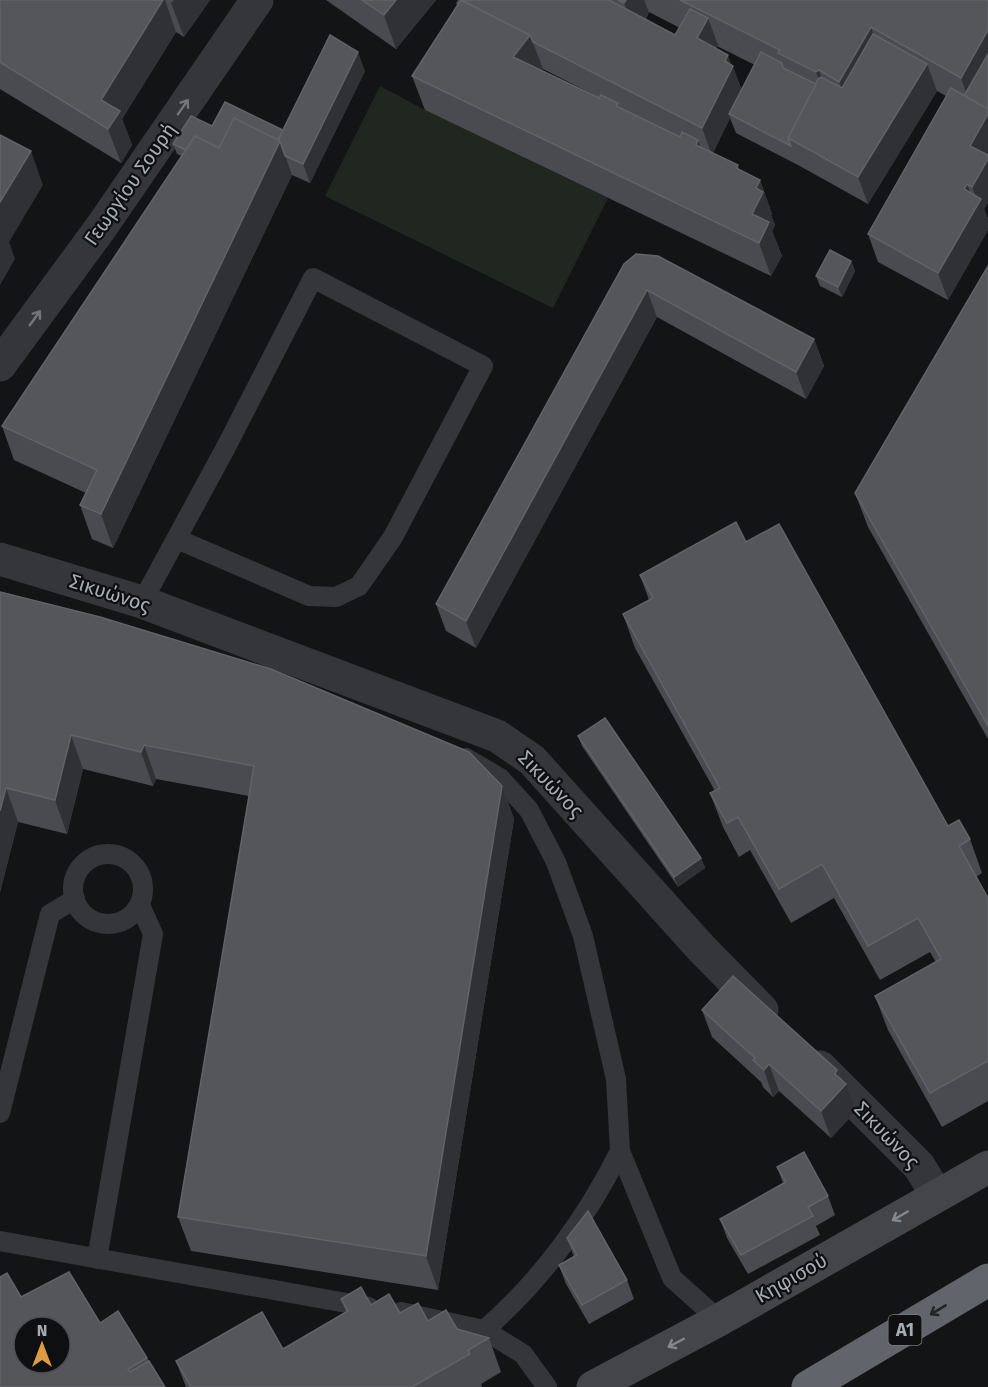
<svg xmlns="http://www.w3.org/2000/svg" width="988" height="1387" viewBox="0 0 988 1387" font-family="'Fira Sans',sans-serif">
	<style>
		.green { fill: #202720 }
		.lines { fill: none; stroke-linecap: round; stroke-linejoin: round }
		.service { stroke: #353639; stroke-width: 20 }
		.minor { stroke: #353639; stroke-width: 33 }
		.secondary { stroke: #434549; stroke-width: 33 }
		.motorway { stroke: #61646a; stroke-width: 33 }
		.wall { fill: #4a4b50; fill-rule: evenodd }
		.shaded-wall { fill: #303134 }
		.building { fill: #54565a; stroke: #616368; stroke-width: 1.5; fill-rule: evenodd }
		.oneway { stroke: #73777d }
		.oneway2 { stroke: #83888f }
		.oneway3 { stroke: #232426 }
		.labels { text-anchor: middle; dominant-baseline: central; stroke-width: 4.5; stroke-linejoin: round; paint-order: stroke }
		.shield { fill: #0e0f10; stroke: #787d83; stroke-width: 1.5 }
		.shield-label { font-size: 18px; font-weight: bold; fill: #a6acb4 }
		.street-label { font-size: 20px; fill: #a6acb4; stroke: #0e0f10 }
	</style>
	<rect width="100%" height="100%" fill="#131415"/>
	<!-- green -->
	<polygon class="green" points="380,86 425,110 608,198 553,308 325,196"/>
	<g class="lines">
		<!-- service -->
		<g class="service">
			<polyline points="142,602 225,449 313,278 483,366 393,537 359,586 336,597 309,596 177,539"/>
			<polyline points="466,758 500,778 529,810 556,862 583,936 616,1079 620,1151 672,1278 719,1320"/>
			<circle cx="108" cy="889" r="35"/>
			<polyline points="0,1113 50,914 75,899"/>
			<polyline points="0,1241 369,1307"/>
			<polyline points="97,1259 153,934 140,905"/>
			<polyline points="401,1312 484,1330 523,1354 547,1387"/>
			<path d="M484,1330c56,-48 103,-112 136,-179"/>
		</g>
		<!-- minor -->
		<g class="minor">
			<polyline points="0,365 102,226 257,0"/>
			<polyline points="0,559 142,602 497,736 532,760 702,949 762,1010"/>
			<polyline points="820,1067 919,1166 937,1195"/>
		</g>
		<!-- secondary -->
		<polyline class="secondary" points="593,1387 719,1320 988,1167"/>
		<!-- motorway -->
		<polyline class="motorway" points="808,1387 988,1280"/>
	</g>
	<!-- wall -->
	<g class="wall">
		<polygon points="0,0 210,0 184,37 176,32 122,119 132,145 121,163 0,89"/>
		<polygon points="326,0 436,0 396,49"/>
		<path d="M458,0h530v203l-4,6 4,10v11l-40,70 -70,-38 -10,-28 78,-138 -9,-5 -69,113 -70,-39 -62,-32 -6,-15 -17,35 25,12 1,5 21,10 12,34 -1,1 4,10 -3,6 10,25 -11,20 -346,-166 -13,-34 45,-71 -1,-2zM649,12l31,16 -5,7 -29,-16zM717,46l38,19 -13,24 -26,-41zM543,69l57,29h-1l-58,-28z"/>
		<polygon points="365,71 310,183 292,175 113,548 92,539 80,505 86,493 14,460 2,426 182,156 177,154 173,144 212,126 283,130"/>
		<polygon points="658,256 814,339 824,366 806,399 657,317 476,648 446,631 436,604"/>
		<polygon points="851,261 855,271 842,297 820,286 816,276"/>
		<polygon points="988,266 988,739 868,527 855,493"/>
		<polygon points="746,542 948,826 970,839 982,873 976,877 988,898 988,1101 942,1127 888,1030 875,996 936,962 930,952 880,980 834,898 791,923 750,850 739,857 723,827 710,793 715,791 635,648 623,614 649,600 640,575"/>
		<polygon points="0,592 502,786 514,819 438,1290 191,1251 178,1217 249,796 156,779 153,786 83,769 67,834 18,822 0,892"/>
		<polygon points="578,736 701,858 705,868 678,887 582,746"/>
		<polygon points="702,1010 837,1070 856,1111 831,1138 779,1091 773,1097 763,1087 761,1082 712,1037"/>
		<polygon points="777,1167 828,1196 835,1215 816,1226 820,1235 748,1274 727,1238 720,1219 783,1183"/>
		<polygon points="567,1238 627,1280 634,1299 589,1324 566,1284 559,1265 574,1257"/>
		<polygon points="21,1297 100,1323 147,1358 165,1387 0,1387"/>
		<polygon points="341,1299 371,1305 489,1338 501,1372 481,1384 482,1387 186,1387 176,1361 283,1349 346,1312"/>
	</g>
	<!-- shaded-wall -->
	<g class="shaded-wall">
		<polygon points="163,0 165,0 176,32 122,119 132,145 121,163 108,129 101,100"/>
		<polygon points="174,0 210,0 184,37 171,3"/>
		<polygon points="396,0 436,0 396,49 384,15"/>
		<polygon points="626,0 644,0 649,12 637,37 624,3"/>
		<polygon points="708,18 718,45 707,66 697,38"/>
		<polygon points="871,27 883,61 852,115 839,82"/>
		<polygon points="988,30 988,85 971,106 961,78"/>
		<polygon points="530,35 543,69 526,91 513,57"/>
		<polygon points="358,52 365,71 310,183 303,164"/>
		<polygon points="728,55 732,67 733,66 743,93 729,114 730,118 712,155 702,128 725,61"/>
		<polygon points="927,64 937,91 868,204 858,177"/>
		<polygon points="819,70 831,104 821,87 816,72"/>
		<polygon points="988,114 988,203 984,209 988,219 988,230 948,300 938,273 964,189 967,184 976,207 978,203 972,187 970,146"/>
		<polygon points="698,140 710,174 696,145"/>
		<polygon points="280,141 292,175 113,548 101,514"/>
		<polygon points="31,151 43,185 9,242 15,259 0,285 0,202"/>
		<polygon points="760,180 772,214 771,215 775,225 772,231 782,256 771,276 759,243 752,214 756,188"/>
		<polygon points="851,261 855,271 842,297 838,287"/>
		<polygon points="647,290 657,317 476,648 466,621"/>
		<polygon points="814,339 824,366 806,399 796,372"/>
		<polygon points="71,735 83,769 67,834 55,800"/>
		<polygon points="144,745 156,779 153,786 141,752"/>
		<polygon points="502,786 514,819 438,1290 426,1256"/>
		<polygon points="6,788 18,822 0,892 0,811"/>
		<polygon points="701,858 705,868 678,887 674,877"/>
		<polygon points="769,1064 779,1091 773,1097 764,1070"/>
		<polygon points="837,1070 843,1087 846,1084 856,1111 831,1138 821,1111 835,1074"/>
	</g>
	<!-- building -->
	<g class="building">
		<polygon points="0,0 163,0 101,100 120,111 108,129 0,62"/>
		<polygon points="362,0 396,0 384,15"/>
		<polygon points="461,0 530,35 513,57 599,98 601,95 618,103 616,106 680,137 682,132 698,140 696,145 738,165 736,168 760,180 756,188 763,192 752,214 769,222 759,243 412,76"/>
		<polygon points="461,0 609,0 675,35 690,9 708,18 697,38 728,55 725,61 733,66 702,128 533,42 530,35"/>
		<polygon points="618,0 626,0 624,3"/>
		<polygon points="680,0 988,0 988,30 961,78 871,27 839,82 819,70 816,72 778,53 780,50"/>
		<polygon points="873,34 927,64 858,177 788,138 818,79 821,77 842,88"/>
		<polygon points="330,35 358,52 303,164 285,156 280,141 278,140"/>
		<polygon points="761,52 782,63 783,68 816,84 788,138 791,146 729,114"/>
		<polygon points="988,54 988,109 964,96"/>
		<polygon points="951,88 988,109 988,114 970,146 988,155 988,159 972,187 967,184 964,189 981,199 938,273 868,234"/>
		<polygon points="225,102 283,130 278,140 234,118 219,148 195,136 186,150 173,144 191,116 212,126"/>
		<polygon points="234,118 280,141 101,514 80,505 97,470 2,426 195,136 219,148"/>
		<polygon points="0,135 31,151 0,202"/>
		<polygon points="830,250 851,261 838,287 816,276"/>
		<polygon points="636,254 658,256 814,339 796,372 647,290 466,621 436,604 624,264"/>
		<polygon points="988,266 988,726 855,493"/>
		<polygon points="736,522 746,542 779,524 948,826 959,820 970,839 959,846 988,898 988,1061 930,1093 875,996 941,959 918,918 868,946 822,864 779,889 738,817 727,823 710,793 720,788 623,614 653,598 640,575"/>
		<polygon points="0,592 100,617 271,669 469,752 502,786 426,1256 178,1217 254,766 144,745 141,752 71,735 55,800 6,788 0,811"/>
		<polygon points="605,718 701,858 674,877 578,736"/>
		<polygon points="733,976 837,1070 835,1074 846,1084 821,1111 769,1064 764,1070 753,1060 755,1058 702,1010"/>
		<polygon points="804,1152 828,1196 808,1207 813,1216 741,1255 720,1219 786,1182 777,1167"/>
		<polygon points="588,1211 627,1280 582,1305 559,1265 577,1255 567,1238"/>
		<path d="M69,1272l31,51 18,-12 29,47 -19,11 2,3 19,-11 16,26h-165v-110l7,-4 14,24zM24,1327h36v36h-36z"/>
		<polygon points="361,1287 371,1305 389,1294 400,1313 418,1303 428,1321 446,1310 457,1329 489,1338 468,1350 470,1354 412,1387 191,1387 176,1361 262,1312 283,1349 348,1311 341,1299"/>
	</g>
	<!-- one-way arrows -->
	<defs><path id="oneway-shaft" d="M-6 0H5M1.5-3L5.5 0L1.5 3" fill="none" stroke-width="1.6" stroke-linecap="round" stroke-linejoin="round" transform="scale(1.5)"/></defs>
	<g class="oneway">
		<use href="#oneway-shaft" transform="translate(183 107) rotate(-55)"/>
		<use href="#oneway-shaft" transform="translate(35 318) rotate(-54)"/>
	</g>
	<g class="oneway2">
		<use href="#oneway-shaft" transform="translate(900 1216) rotate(150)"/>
		<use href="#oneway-shaft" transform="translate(676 1343) rotate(152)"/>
	</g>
	<use class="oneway3" href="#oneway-shaft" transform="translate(938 1310) rotate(149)"/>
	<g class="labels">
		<!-- shield labels -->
		<rect class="shield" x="888.5" y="1315" width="33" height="30" rx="4.5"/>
		<g class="shield-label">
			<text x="905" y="1330">Α1</text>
		</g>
		<!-- street labels -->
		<g class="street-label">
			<text transform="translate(130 184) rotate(-55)">Γεωργίου Σουρή</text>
			<text transform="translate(110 593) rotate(18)">Σικυώνος</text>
			<text transform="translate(551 784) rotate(46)">Σικυώνος</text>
			<text transform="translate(887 1135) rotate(46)">Σικυώνος</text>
			<text transform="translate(791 1278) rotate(-30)">Κηφισού</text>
		</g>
	</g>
	<!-- north arrow -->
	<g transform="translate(42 1345)"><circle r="28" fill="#0e0f10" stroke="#4b4e52" stroke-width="1.5"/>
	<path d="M0-4.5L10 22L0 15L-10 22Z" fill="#df9b41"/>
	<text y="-9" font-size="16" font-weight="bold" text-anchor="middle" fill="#a6acb4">N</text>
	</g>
</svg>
